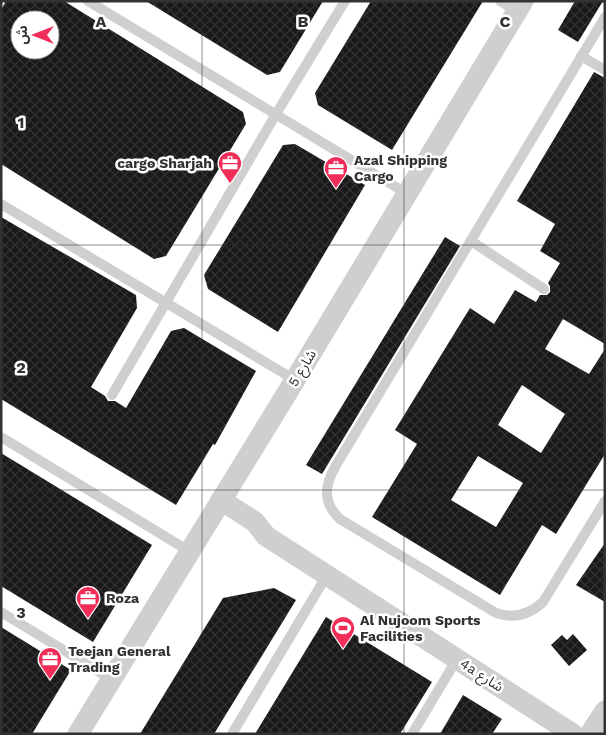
<svg xmlns="http://www.w3.org/2000/svg" width="606" height="735" viewBox="0 0 606 735" font-family="'Work Sans','Noto Sans Arabic',sans-serif">
	<style>
		.building { fill: url(#building-cross-hatch); fill-rule: evenodd }
		.lines { fill: none; stroke-linecap: round; stroke-linejoin: round }
		.lane { stroke: #cfcfcf; stroke-width: 10 }
		.street { stroke: #cfcfcf; stroke-width: 21 }
		.grid { fill: none; stroke: #323232; stroke-width: 1; stroke-opacity: 0.55 }
		.labels { text-anchor: middle; dominant-baseline: central; stroke-width: 5; stroke-linejoin: round; paint-order: stroke }
		.poi-label { font-size: 14px; font-weight: bold; fill: #323232; stroke: #fff; text-anchor: start }
		.street-label { font-size: 14px; fill: #323232; stroke: #fff }
		.grid-label { font-size: 16px; text-anchor: middle; font-weight: bold; fill: #323232; stroke: #fff; stroke-width: 5; stroke-linejoin: round; paint-order: stroke }
	</style>
	<defs>
		<pattern id="building-cross-hatch" width="8" height="8" patternUnits="userSpaceOnUse" patternTransform="scale(1.25)"><rect width="8" height="8" fill="#191919"/><path d="M0 0l8 8M0 8l8-8" fill="none" stroke="#323232"/></pattern>
	</defs>
	<rect width="100%" height="100%" fill="#fff"/>
	<!-- building -->
	<g class="building">
		<path d="M6,1h58l179,111 3,12 -80,132 -12,3 -153,-95v-154zM20,20h30v30h-30z"/>
		<polygon points="146,1 323,1 280,72 267,75"/>
		<polygon points="371,1 483,1 392,150 318,105 315,93"/>
		<polygon points="575,1 603,1 578,42 558,30"/>
		<path d="M594,72l11,6v266l-42,-25 -18,30 44,25 16,-25v105l-49,80 -14,-9 -42,70 -128,-78 45,-73 -22,-14 75,-122 24,16 21,-34 21,12 4,-7h7l3,-3v-6l-2,-3 12,-20 -20,-12 15,-27 -38,-23zM522,385l43,29 -24,39 -43,-28zM478,456l45,27 -27,44 -45,-27z"/>
		<polygon points="295,144 365,185 278,332 208,289 204,275 283,145"/>
		<polygon points="1,217 136,295 137,308 91,387 105,396 108,401 115,401 126,408 171,331 184,328 256,371 215,445 213,444 176,505 1,399"/>
		<polygon points="445,237 460,246 322,474 306,465"/>
		<polygon points="1,453 152,545 93,642 1,586"/>
		<polygon points="605,543 605,602 576,585"/>
		<polygon points="274,588 296,600 214,734 140,734 223,598"/>
		<polygon points="326,617 432,682 400,734 255,734"/>
		<polygon points="1,627 71,670 32,734 1,734"/>
		<polygon points="573,634 587,650 569,666 551,645 562,635 567,640"/>
		<polygon points="463,695 502,719 492,734 440,734"/>
	</g>
	<g class="lines">
		<!-- lane -->
		<g class="lane">
			<polyline points="88,1 406,193"/>
			<polyline points="500,1 517,11"/>
			<path d="M605,17l-270,450c-11,20 -12,36 5,52l156,94c18,6 33,2 47,-11l62,-101"/>
			<polyline points="581,56 605,70"/>
			<polyline points="1,204 295,380"/>
			<polyline points="471,241 544,289"/>
			<polyline points="112,395 276,114 345,1"/>
			<polyline points="1,437 189,551"/>
			<polyline points="1,612 111,679"/>
			<polyline points="232,734 327,575"/>
			<polyline points="412,734 457,659"/>
		</g>
		<!-- street -->
		<g class="street">
			<polyline points="221,500 255,522 266,536 573,734"/>
			<polyline points="78,734 295,380 523,1"/>
			<polyline points="590,734 605,711"/>
		</g>
	</g>
	<!-- grid -->
	<path class="grid" d="M202,1v733M404,1v733M1,245h604M1,490h604"/>
	<!-- icons -->
	<defs>
		<g id="office-pin" transform="scale(1.25)"><path d="M0 17L-7.5 6A9.5 9.5 0 1 1 7.5 6Z" fill="#f02e59" stroke="#fff"/><path d="M-6-3h4V-5.5h4V-3h4V5H-6ZM-1-4.5V-3h2v-1.5ZM-6 0V1H6V0Z" fill="#fff"/></g>
		<g id="stadium-pin" transform="scale(1.25)"><path d="M0 17L-7.5 6A9.5 9.5 0 1 1 7.5 6Z" fill="#f02e59" stroke="#fff"/><path d="M0-5a6.5 5 0 1 0 0 10a6.5 5 0 1 0 0-10ZM-3.5-1.8h7v3.6h-7Z" fill="#fff"/></g>
	</defs>
	<g fill-rule="evenodd">
		<use href="#office-pin" x="230" y="163"/>
		<use href="#office-pin" x="336" y="168"/>
		<use href="#office-pin" x="88" y="598"/>
		<use href="#stadium-pin" x="343" y="628"/>
		<use href="#office-pin" x="50" y="659"/>
	</g>
	<g class="labels">
		<!-- poi labels -->
		<g class="poi-label">
			<text x="354" y="160">Azal Shipping<tspan x="354" dy="16">Cargo</tspan></text>
			<text x="212" y="163" text-anchor="end">cargo Sharjah</text>
			<text x="106" y="598">Roza</text>
			<text x="360" y="620">Al Nujoom Sports<tspan x="360" dy="16">Facilities</tspan></text>
			<text x="68" y="651">Teejan General<tspan x="68" dy="16">Trading</tspan></text>
		</g>
		<!-- street labels -->
		<g class="street-label">
			<text transform="translate(302 368) rotate(-59)">شارع 5</text>
			<text transform="translate(482 675) rotate(33)">4a شارع</text>
		</g>
	</g>
	<g class="grid-label">
		<text x="101" y="27">A</text>
		<text x="303" y="27">B</text>
		<text x="505" y="27">C</text>
		<text x="21" y="128">1</text>
		<text x="21" y="373">2</text>
		<text x="21" y="618">3</text>
	</g>
	<!-- border -->
	<rect width="606" height="735" fill="none" stroke="#323232" stroke-width="5"/>
	<!-- north arrow -->
	<g transform="translate(35 35) rotate(270)"><circle r="24" fill="#ffffff" stroke="#adadad"/>
	<path d="M0-4L9 19L0 12L-9 19Z" fill="#f02e59"/>
	<text y="-8" font-size="14" font-weight="bold" text-anchor="middle" fill="#323232">ش</text>
	</g>
</svg>
